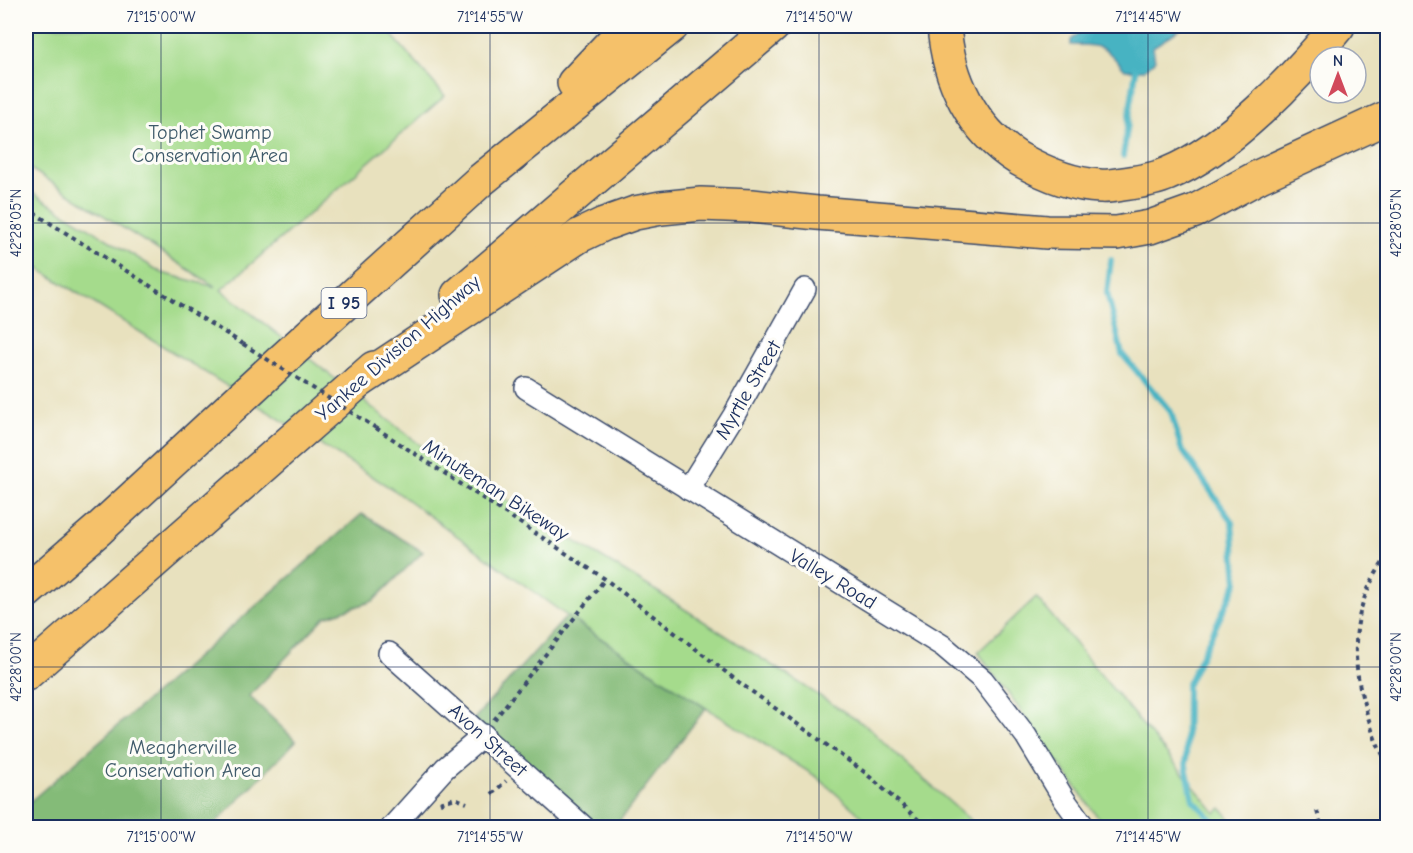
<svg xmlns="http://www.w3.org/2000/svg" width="1413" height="853" viewBox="0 0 1413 853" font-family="'Comic Neue',sans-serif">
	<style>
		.green { fill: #a5db8c; stroke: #608575; stroke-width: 1.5 }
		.forest { fill: #84bb78; stroke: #50756b; stroke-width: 1.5 }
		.water { fill: #46b3c2; stroke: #307190; stroke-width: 1.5 }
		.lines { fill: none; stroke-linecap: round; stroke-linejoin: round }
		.stream { stroke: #46b3c2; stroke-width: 6 }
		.street-casing { stroke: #3a4a6c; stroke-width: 24 }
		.highway-casing { stroke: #3a4a6c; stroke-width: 36 }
		.path { stroke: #3a4a6c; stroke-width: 4; stroke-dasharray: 4.5 4.5; stroke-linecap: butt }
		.street { stroke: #fff; stroke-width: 21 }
		.highway { stroke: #f5c16b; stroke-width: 33 }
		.path-bridge { stroke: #3a4a6c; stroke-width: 4; stroke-dasharray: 4.5 4.5; stroke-linecap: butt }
		.ticks { fill: none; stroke: #1b2f5e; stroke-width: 1.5; stroke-opacity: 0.45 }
		.labels { text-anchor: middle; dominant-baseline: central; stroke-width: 6; stroke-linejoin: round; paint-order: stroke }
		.shield { fill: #fdfcf7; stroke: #5f6c8c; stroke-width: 1.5 }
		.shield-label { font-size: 18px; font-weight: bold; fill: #1b2f5e }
		.park-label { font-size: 20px; fill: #3e5a6a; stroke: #fdfcf7 }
		.street-label { font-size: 20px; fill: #1b2f5e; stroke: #fdfcf7 }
		.neatline { fill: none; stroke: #1b2f5e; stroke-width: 2 }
		.ticks-label { font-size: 15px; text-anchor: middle; fill: #1b2f5e }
	</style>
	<rect width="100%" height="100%" fill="#fdfcf7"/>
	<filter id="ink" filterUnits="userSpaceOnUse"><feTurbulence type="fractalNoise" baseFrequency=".0167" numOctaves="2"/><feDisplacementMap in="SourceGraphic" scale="12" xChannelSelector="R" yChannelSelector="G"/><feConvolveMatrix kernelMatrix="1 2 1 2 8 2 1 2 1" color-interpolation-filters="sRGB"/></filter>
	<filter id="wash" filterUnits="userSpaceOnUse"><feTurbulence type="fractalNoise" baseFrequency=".008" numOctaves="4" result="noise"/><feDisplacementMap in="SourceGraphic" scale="24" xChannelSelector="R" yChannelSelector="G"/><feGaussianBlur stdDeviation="1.35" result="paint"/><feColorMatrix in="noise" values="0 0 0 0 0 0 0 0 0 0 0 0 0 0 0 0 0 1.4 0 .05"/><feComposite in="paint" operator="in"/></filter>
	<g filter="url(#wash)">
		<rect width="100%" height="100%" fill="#e8e1be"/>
		<!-- green -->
		<g class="green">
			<polygon points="26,26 384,26 445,96 221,290 432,454 658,592 868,727 902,760 978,827 874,827 817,777 706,708 567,616 394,490 26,261 26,189 162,273 216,287 26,166"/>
			<polygon points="1036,597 1216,813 1221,808 1237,827 1105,827 978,652"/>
		</g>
		<!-- forest -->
		<g class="forest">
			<polygon points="362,514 423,552 373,601 325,617 249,696 296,741 212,827 26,827 26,805"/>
			<polygon points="567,616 706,708 614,828 591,827 474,719"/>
		</g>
		<!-- water -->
		<path class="water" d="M1087,26h98l-32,21 2,14 -11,9h-19c-21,-24 -21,-25 -54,-25v-5z"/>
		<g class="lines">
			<!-- stream -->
			<g class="stream">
				<polyline points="1123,156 1136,70"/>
				<polyline points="1111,260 1107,293 1122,354 1171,412 1181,448 1232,522 1237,582 1187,686 1186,766 1193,800 1220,828"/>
			</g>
		</g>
	</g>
	<g filter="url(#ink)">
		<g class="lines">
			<!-- street casing -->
			<g class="street-casing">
				<g id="street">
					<polyline points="526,388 943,646 983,680 1026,736 1064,799 1085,828"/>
					<polyline points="688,489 734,415 805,289"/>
					<polyline points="389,653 585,828"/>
					<polyline points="391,828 445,768 484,735"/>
				</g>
			</g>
			<!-- highway casing -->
			<g class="highway-casing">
				<g id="highway">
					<path d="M944,26c4,53 28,104 75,133 25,14 52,26 81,27 7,1 16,-1 23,-2 14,-2 31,-4 44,-10 62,-25 129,-97 171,-148"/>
					<polyline points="574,83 628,26"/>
					<polyline points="458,295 773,26"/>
					<polyline points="358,382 579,236 604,224 635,213 661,208 701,204 752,206 817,213 1047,232 1117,233 1150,227 1195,211 1260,176 1388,117"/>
					<polyline points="26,592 99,529 281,361 481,180 672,26"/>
					<polyline points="26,674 374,368"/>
				</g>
			</g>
			<!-- path -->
			<g class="path">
				<polyline points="26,208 243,344"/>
				<polyline points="376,428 605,579 740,683 863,771 928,828"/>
				<path d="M1388,556c-38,48 -39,104 -20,161 5,16 9,31 20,45"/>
				<polyline points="494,720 605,579"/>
				<polyline points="492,794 506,781"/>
				<polyline points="440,803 455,798 467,803"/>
				<polyline points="1317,811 1322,828"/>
			</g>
			<!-- street -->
			<use href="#street" class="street"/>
			<!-- highway -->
			<use href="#highway" class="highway"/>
			<!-- path-bridge -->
			<polyline class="path-bridge" points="243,344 376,428"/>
		</g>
	</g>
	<!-- ticks -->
	<path class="ticks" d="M161,26v802M490,26v802M819,26v802M1148,26v802M26,223h1362M26,667h1362"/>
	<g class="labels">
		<!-- shield labels -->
		<rect class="shield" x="321.5" y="288" width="45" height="30" rx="4.5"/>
		<g class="shield-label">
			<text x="344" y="303">I 95</text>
		</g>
		<!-- park labels -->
		<g class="park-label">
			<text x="210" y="132">Tophet Swamp<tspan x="210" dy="23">Conservation Area</tspan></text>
			<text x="183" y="747">Meagherville<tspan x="183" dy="23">Conservation Area</tspan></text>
		</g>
		<!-- street labels -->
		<g class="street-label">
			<text transform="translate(398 348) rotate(-41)">Yankee Division Highway</text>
			<text transform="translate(748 390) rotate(-60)">Myrtle Street</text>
			<text transform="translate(496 490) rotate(33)">Minuteman Bikeway</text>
			<text transform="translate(833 579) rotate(31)">Valley Road</text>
			<text transform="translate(488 740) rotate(42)">Avon Street</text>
		</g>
	</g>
	<!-- margin -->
	<rect width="1413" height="853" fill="none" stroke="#fdfcf7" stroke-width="66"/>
	<!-- north arrow -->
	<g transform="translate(1338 75)"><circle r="28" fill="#fdfcf7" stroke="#a3aaba" stroke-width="1.5"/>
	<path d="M0-4.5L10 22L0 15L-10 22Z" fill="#d1495b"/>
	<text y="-9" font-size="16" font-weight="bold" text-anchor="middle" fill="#1b2f5e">N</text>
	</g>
	<rect x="33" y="33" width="1347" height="787" class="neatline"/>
	<g class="ticks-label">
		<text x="161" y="22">71°15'00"W</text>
		<text x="490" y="22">71°14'55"W</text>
		<text x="819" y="22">71°14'50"W</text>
		<text x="1148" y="22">71°14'45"W</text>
		<text transform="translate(16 223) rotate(-90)" y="5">42°28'05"N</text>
		<text transform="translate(1396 223) rotate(-90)" y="5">42°28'05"N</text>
		<text transform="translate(16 667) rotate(-90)" y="5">42°28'00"N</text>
		<text transform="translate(1396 667) rotate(-90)" y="5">42°28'00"N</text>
		<text x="161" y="842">71°15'00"W</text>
		<text x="490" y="842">71°14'55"W</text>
		<text x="819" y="842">71°14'50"W</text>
		<text x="1148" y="842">71°14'45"W</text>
	</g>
</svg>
